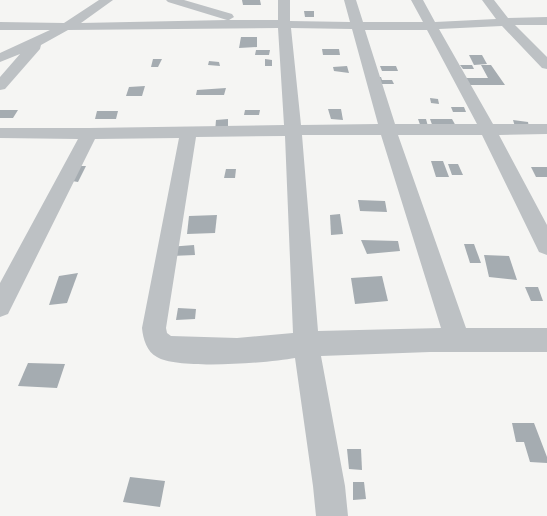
<svg xmlns="http://www.w3.org/2000/svg" width="547" height="516" viewBox="0 0 547 516" font-family="'Exo 2',sans-serif">
	<style>
		.building { fill: #a5acb1 }
		.lines { fill: none; stroke-linecap: round; stroke-linejoin: round }
		.minor { fill: #bdc1c4; fill-rule: evenodd }
	</style>
	<rect width="100%" height="100%" fill="#f5f5f3"/>
	<!-- building -->
	<g class="building">
		<polygon points="242,0 260,0 261,5 243,5"/>
		<polygon points="304,11 314,11 314,17 305,17"/>
		<polygon points="241,37 257,37 257,47 239,48"/>
		<polygon points="322,49 339,49 340,55 323,55"/>
		<polygon points="256,50 270,50 269,55 255,55"/>
		<polygon points="469,55 482,55 487,64 474,65"/>
		<polygon points="153,59 162,59 158,67 151,67"/>
		<polygon points="265,59 272,60 272,66 265,66"/>
		<polygon points="209,61 219,62 220,66 208,65"/>
		<polygon points="460,65 472,65 474,69 463,69"/>
		<polygon points="481,65 491,65 505,85 467,85 464,78 488,78"/>
		<polygon points="347,66 349,73 334,71 333,67"/>
		<polygon points="380,66 396,66 398,71 382,71"/>
		<polygon points="373,77 381,77 382,80 392,80 394,84 375,84"/>
		<polygon points="145,86 142,96 126,96 129,87"/>
		<polygon points="226,88 224,95 196,95 197,90"/>
		<polygon points="430,98 438,99 439,104 431,103"/>
		<polygon points="451,107 464,107 466,112 453,112"/>
		<polygon points="328,109 341,109 343,120 331,119"/>
		<polygon points="0,110 18,110 13,118 0,118"/>
		<polygon points="245,110 260,110 259,115 244,115"/>
		<polygon points="97,111 118,111 116,119 95,119"/>
		<polygon points="228,119 228,132 215,132 216,120"/>
		<polygon points="418,119 426,119 429,130 422,130"/>
		<polygon points="430,119 452,119 457,128 434,130"/>
		<polygon points="513,120 528,122 530,132 516,130"/>
		<polygon points="431,161 443,161 449,177 436,177"/>
		<polygon points="448,164 458,164 463,175 452,175"/>
		<polygon points="73,166 86,166 78,182 66,180"/>
		<polygon points="531,167 547,167 547,177 536,177"/>
		<polygon points="226,169 236,169 235,178 224,178"/>
		<polygon points="358,200 385,201 387,212 360,211"/>
		<polygon points="340,214 343,234 331,235 330,215"/>
		<polygon points="217,215 215,233 187,234 189,216"/>
		<polygon points="361,240 398,241 400,251 367,254"/>
		<polygon points="464,244 474,244 481,263 470,263"/>
		<polygon points="194,245 195,255 171,256 168,247"/>
		<polygon points="484,255 509,256 517,280 489,277"/>
		<polygon points="78,273 67,303 49,305 59,276"/>
		<polygon points="382,276 388,301 355,304 351,278"/>
		<polygon points="525,287 538,287 543,301 531,301"/>
		<polygon points="178,308 196,309 195,319 176,320"/>
		<polygon points="28,363 65,364 57,388 18,386"/>
		<polygon points="512,423 534,423 547,457 547,463 530,462 524,442 516,442"/>
		<polygon points="347,449 361,449 362,470 349,469"/>
		<polygon points="130,477 165,481 160,507 123,502"/>
		<polygon points="353,482 364,482 366,499 353,500"/>
	</g>
	<g class="lines">
		<!-- minor -->
		<path class="minor" d="M99,0h14l-32,23 146,-3 -59,-18 -2,-2h18l48,14 2,3 -5,3h49v-20h12v21l60,1 -6,-22h12l7,22h60l-12,-22h12l12,22 61,-3 -14,-19h12l14,18 39,-1v8h-32l32,32v12l-5,-1 -40,-42 -63,3 54,95h54v10l-48,1 48,90v30l-8,-3 -57,-117h-84l68,193h81v24h-117l-109,4 24,130 3,30h-32l-3,-30 -18,-128c-26,5 -117,12 -138,-1 -10,-5 -14,-18 -15,-29l37,-190 -84,1 -87,175 -8,3v-34l78,-144 -78,-1v-10h89l195,-3 -6,-97 -210,2 -27,15 -1,4 -35,40 -5,1v-13l20,-23 -20,8v-9l50,-23h-50v-8l64,1zM291,28l61,1 26,95 -77,1zM365,30h62l50,94h-82zM302,135h79l60,193 -123,3zM285,136l8,197 -56,5 -66,-2 -4,-3 -1,-5 30,-191z"/>
	</g>
</svg>
